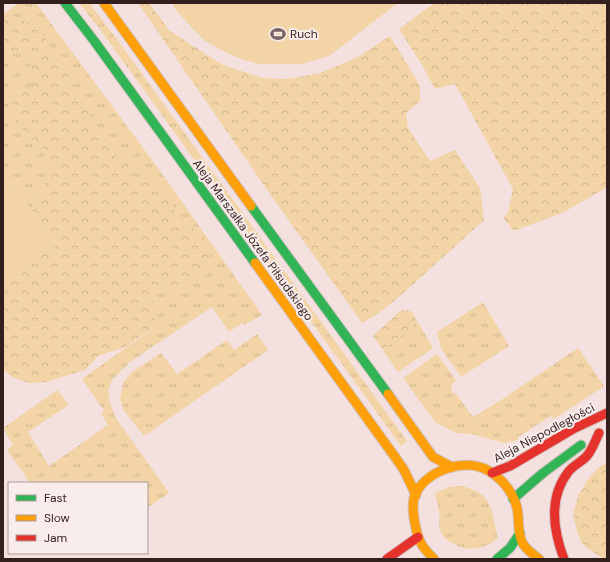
<svg xmlns="http://www.w3.org/2000/svg" width="610" height="562" viewBox="0 0 610 562" font-family="'DM Sans',sans-serif">
	<style>
		.grass { fill: url(#grass-tufts) }
		.forest { fill: url(#forest-crowns) }
		.pitch { fill: #f2d4a7 }
		.lines { fill: none; stroke-linecap: round; stroke-linejoin: round }
		.fast-casing { stroke: #d0c0be; stroke-width: 11 }
		.slow-casing { stroke: #d0c0be; stroke-width: 11 }
		.jam-casing { stroke: #d0c0be; stroke-width: 11 }
		.fast { stroke: #30b455; stroke-width: 9 }
		.slow { stroke: #ff9f0a; stroke-width: 9 }
		.jam { stroke: #e5322d; stroke-width: 9 }
		.labels { text-anchor: middle; dominant-baseline: central; stroke-width: 4; stroke-linejoin: round; paint-order: stroke }
		.poi-label { font-size: 12px; fill: #331f1e; stroke: #f9edec; text-anchor: start }
		.street-label { font-size: 12px; fill: #331f1e; stroke: #f9edec }
	</style>
	<defs>
		<pattern id="grass-tufts" width="24" height="20" patternUnits="userSpaceOnUse"><rect width="24" height="20" fill="#f2d4a7"/><path d="M3 7l-1-3M5 7V3M7 7l1-3M15 17l-1-3M17 17v-4M19 17l1-3" fill="none" stroke="#d0b68f"/></pattern>
		<pattern id="forest-crowns" width="20" height="18" patternUnits="userSpaceOnUse"><rect width="20" height="18" fill="#f2d4a7"/><path d="M2 6a3 3 0 1 1 6 0M12 15a3 3 0 1 1 6 0" fill="none" stroke="#d0b68f"/></pattern>
	</defs>
	<rect width="100%" height="100%" fill="#f4e1df"/>
	<!-- grass -->
	<g class="grass">
		<path d="M19,3h17l127,172 99,140 -18,10 -2,-2 -13,9 -17,-25 -82,55 -18,18 -4,10 2,13 6,15 53,75 -22,15v-25h-117l-23,-33 6,-5 -10,-17 54,-38 12,15 -41,27 21,34 59,-41 -7,-11 3,-3 -22,-32 70,-50h-1l6,-19 -8,-15v-8l9,-2 15,4 13,-6c6,-11 11,-18 23,-25l-18,-31 -13,-4 -4,-10v-16l-50,-32 -27,-30 -8,-22 -11,-20 -21,-28 -6,-17 -20,-24 -21,-10 -5,-1z"/>
		<polygon points="79,3 89,3 119,42 407,441 401,446 99,28"/>
		<polygon points="3,48 13,52 20,51 29,59 32,75 32,86 24,92 9,94 26,134 42,148 50,162 50,175 31,209 11,181 3,186 3,75 5,73 3,71"/>
		<polygon points="483,302 509,346 461,377 441,348 437,332"/>
		<polygon points="418,322 433,348 398,372 383,350"/>
		<polygon points="257,334 268,350 144,436 124,411 120,399 123,383 132,372 161,353 177,374 227,340 234,350"/>
		<polygon points="578,348 604,386 554,419 551,416 518,437 518,440 504,443 471,434 456,433 435,422 403,378 437,354 456,380 451,386 452,392 456,394 473,417 498,402"/>
		<path d="M462,486c34,9 28,24 36,52 -13,11 -31,15 -46,5 -4,-2 -9,-6 -11,-11 -3,-6 -1,-14 -2,-21 -1,-6 -3,-12 -4,-18l14,-6z"/>
	</g>
	<!-- forest -->
	<g class="forest">
		<polygon points="138,3 149,3 169,30 190,44 223,65 263,78 288,79 320,73 356,58 390,36 420,86 420,101 406,113 408,128 430,161 455,150 480,188 484,220 399,297 376,315 362,323 272,197"/>
		<polygon points="434,3 607,3 607,187 564,212 514,231 503,218 508,212 513,189 455,84 435,89 422,65 399,29"/>
		<path d="M3,12l7,2 21,10 12,11 8,13 6,17 21,28 11,20 8,22 27,30 16,10 28,14 6,8v16l4,10c17,5 22,7 32,21l-1,14c-12,7 -17,14 -23,25l-13,6 -15,-4 -9,2v8l8,15 -6,19 -26,18 -27,9 -13,14 -39,12 -17,1 -17,-6 -9,-8v-87l53,-37 -25,-36 19,-34v-13l-8,-14 -16,-14 -18,-24 1,-16 15,-2 8,-6v-11l-3,-16 -9,-8 -7,1 -10,-4z"/>
		<polygon points="407,310 412,312 418,322 383,350 373,336 400,311"/>
		<polygon points="607,462 607,559 603,559 582,544 577,531 573,515 578,496 586,482 596,470"/>
	</g>
	<!-- pitch -->
	<g class="pitch">
		<polygon points="172,3 398,3 329,56 302,64 260,64 241,59 225,52 205,41 191,27 175,9"/>
		<polygon points="11,181 56,245 3,282 3,186"/>
	</g>
	<g class="lines">
		<!-- fast casing -->
		<g class="fast-casing">
			<g id="fast">
				<polyline points="65,3 95,42 255,263"/>
				<polyline points="251,206 388,394"/>
				<polyline points="513,499 543,473 581,445"/>
				<polyline points="497,559 510,548 520,533"/>
			</g>
		</g>
		<!-- slow casing -->
		<g class="slow-casing">
			<g id="slow">
				<polyline points="104,3 251,206"/>
				<polyline points="255,263 395,457 404,470 416,495"/>
				<polyline points="388,394 433,457 452,467"/>
				<path d="M434,559c-4,-4 -9,-9 -12,-14 -6,-10 -12,-39 -7,-50 11,-25 50,-38 74,-24 15,9 28,26 29,44 1,9 0,19 4,27 3,7 11,12 17,17"/>
			</g>
		</g>
		<!-- jam casing -->
		<g class="jam-casing">
			<g id="jam">
				<polyline points="492,473 510,466 573,429 607,413"/>
				<polyline points="387,559 418,537"/>
				<path d="M564,559c-11,-29 -16,-62 5,-88 5,-6 12,-9 17,-14 6,-6 9,-16 13,-24"/>
			</g>
		</g>
		<!-- fast -->
		<use href="#fast" class="fast"/>
		<!-- slow -->
		<use href="#slow" class="slow"/>
		<!-- jam -->
		<use href="#jam" class="jam"/>
	</g>
	<!-- icons -->
	<defs>
		<g id="stadium-bare" transform="scale(1.2)"><path d="M0-5a6.5 5 0 1 0 0 10a6.5 5 0 1 0 0-10ZM-3.5-1.8h7v3.6h-7Z" fill="#776362" stroke="#f9edec" stroke-width="2.5" paint-order="stroke"/></g>
	</defs>
	<g fill-rule="evenodd">
		<use href="#stadium-bare" x="278" y="34"/>
	</g>
	<g class="labels">
		<!-- poi labels -->
		<g class="poi-label">
			<text x="290" y="34">Ruch</text>
		</g>
		<!-- street labels -->
		<g class="street-label">
			<text transform="translate(253 240) rotate(54)">Aleja Marszałka Józefa Piłsudskiego</text>
			<text transform="translate(544 433) rotate(-28)">Aleja Niepodległości</text>
		</g>
	</g>
	<!-- border -->
	<rect width="610" height="562" fill="none" stroke="#331f1e" stroke-width="8"/>
	<!-- legend -->
	<rect x="8" y="482" width="140" height="72" fill="#f9edec" stroke="#aa9b9a"/>
	<rect x="16" y="495" width="20" height="6" fill="#30b455" stroke="#aa9b9a"/>
	<text x="44" y="502" font-size="12" fill="#331f1e">Fast</text>
	<rect x="16" y="515" width="20" height="6" fill="#ff9f0a" stroke="#aa9b9a"/>
	<text x="44" y="522" font-size="12" fill="#331f1e">Slow</text>
	<rect x="16" y="535" width="20" height="6" fill="#e5322d" stroke="#aa9b9a"/>
	<text x="44" y="542" font-size="12" fill="#331f1e">Jam</text>
</svg>
